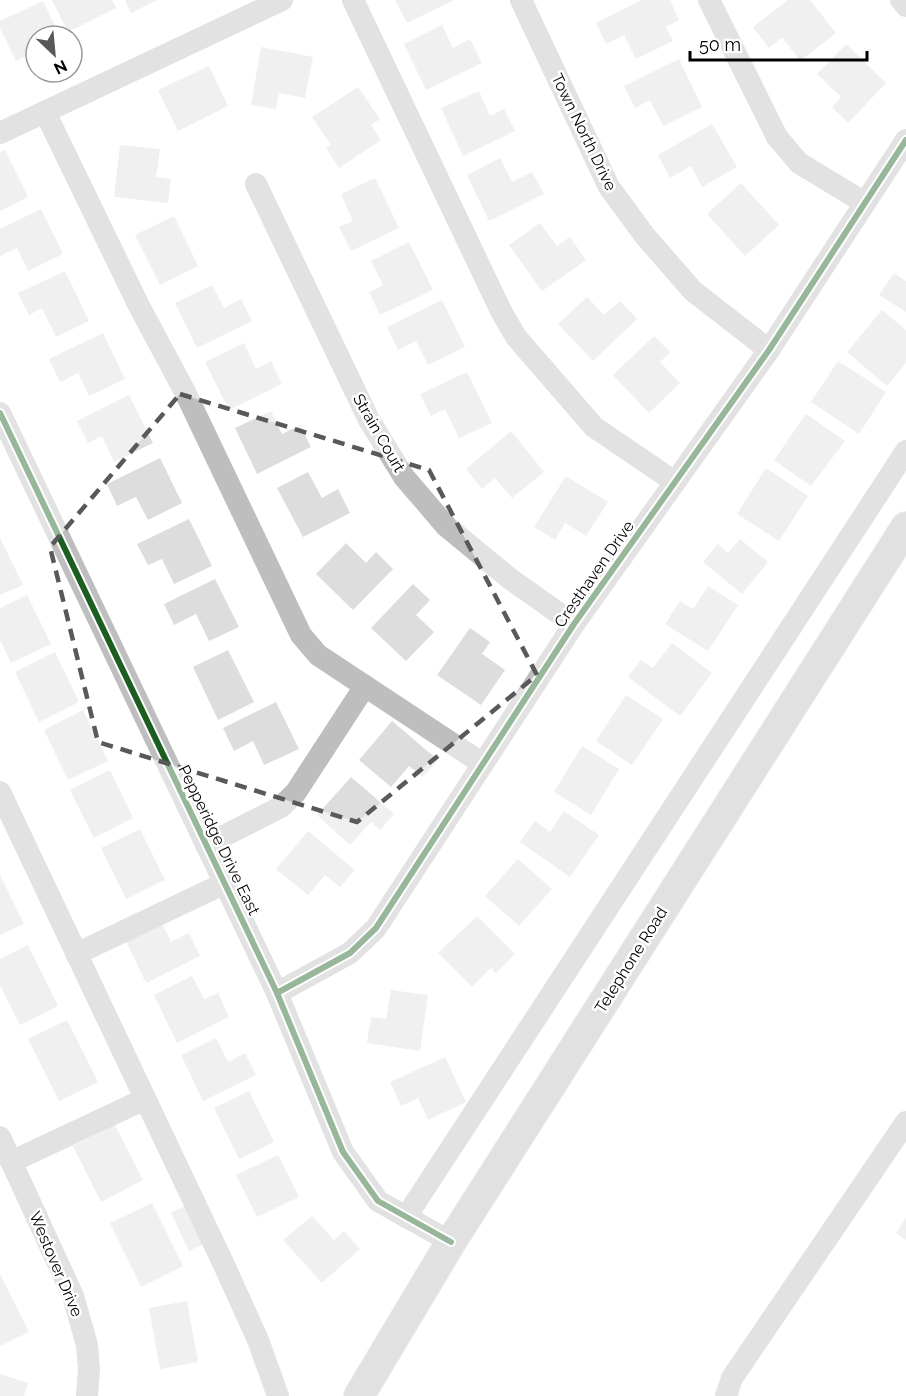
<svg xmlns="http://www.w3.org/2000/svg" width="906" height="1396" viewBox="0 0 906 1396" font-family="Raleway,sans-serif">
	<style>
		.building { fill: #ddd }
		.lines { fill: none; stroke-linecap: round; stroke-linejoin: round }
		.major-casing { stroke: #dbdbdb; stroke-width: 32 }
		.minor { stroke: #bebebe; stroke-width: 22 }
		.major { stroke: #bdbdbd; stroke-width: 30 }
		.cycleway-casing { stroke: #fff; stroke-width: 10 }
		.cycleway { stroke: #1b5e20; stroke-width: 6 }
		.marked { fill: none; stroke: #595959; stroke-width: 4.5; stroke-dasharray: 12 8; stroke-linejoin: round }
		.labels { text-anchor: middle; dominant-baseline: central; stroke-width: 5; stroke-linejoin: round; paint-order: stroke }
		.street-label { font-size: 16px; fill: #000; stroke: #fff }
	</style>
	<rect width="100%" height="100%" fill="#fff"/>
	<!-- building -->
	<g class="building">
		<polygon points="52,0 112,0 116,8 68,32"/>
		<polygon points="125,0 157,0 131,13"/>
		<polygon points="395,0 454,0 407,23"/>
		<polygon points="642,0 670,0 679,20 666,27 673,41 636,59 624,35 606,44 596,23"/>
		<polygon points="788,0 810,0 836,33 800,61 782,37 769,48 753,27"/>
		<polygon points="43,1 60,36 36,36 36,51 16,61 0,28 0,21"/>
		<polygon points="442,25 453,48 470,39 482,63 426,90 404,44"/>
		<polygon points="846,44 886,83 848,123 832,107 841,97 817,74"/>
		<polygon points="261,47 313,57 305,98 279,93 276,109 251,105"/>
		<polygon points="679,59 702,107 663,126 650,100 635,108 624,86"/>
		<polygon points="209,66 228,106 178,131 158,90"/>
		<polygon points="358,87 380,119 371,125 381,140 339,168 326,148 331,145 312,117"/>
		<polygon points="479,91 490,116 504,109 515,131 463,156 441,108"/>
		<polygon points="712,124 737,167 702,187 691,166 670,178 658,155"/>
		<polygon points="120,145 160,149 156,177 171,179 168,203 114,197"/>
		<polygon points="5,150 28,197 0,211 0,152"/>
		<polygon points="500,158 512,182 532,172 544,194 489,221 467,175"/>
		<polygon points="375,178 399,228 351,251 339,227 353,221 341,194"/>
		<polygon points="741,183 779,225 745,256 707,214"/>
		<polygon points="41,209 63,254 28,271 17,248 0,256 0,229"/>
		<polygon points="174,216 198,266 160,285 135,235"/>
		<polygon points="540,223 557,246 570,237 586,260 542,291 509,245"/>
		<polygon points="409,242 433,290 380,315 369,292 383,285 371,261"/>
		<polygon points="65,271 89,321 56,337 42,308 29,315 18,293"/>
		<polygon points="894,273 906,281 906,312 879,295"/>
		<polygon points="212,285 224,308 241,299 252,321 197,348 175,303"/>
		<polygon points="587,297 604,315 620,301 637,319 593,361 558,324"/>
		<polygon points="442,300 465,347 428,365 416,341 398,350 387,327"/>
		<polygon points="882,310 906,330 906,363 887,386 847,352"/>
		<polygon points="103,333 125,379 89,396 78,373 60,382 49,359"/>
		<polygon points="654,336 670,352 660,362 680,383 649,413 613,375"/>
		<polygon points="244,343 256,369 271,361 282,384 229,410 205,362"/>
		<polygon points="838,361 886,392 859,434 811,402"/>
		<polygon points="467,372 492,423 459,438 445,409 431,416 420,394"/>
		<polygon points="129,395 153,443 114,462 102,436 88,443 77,421"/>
		<polygon points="271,411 282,434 300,425 311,447 257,474 235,428"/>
		<polygon points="806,414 845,441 811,486 774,460"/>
		<polygon points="511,431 544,472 512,498 495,478 482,489 466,469"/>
		<polygon points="160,458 182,503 148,520 136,497 117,506 107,484"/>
		<polygon points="766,468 808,496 779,541 737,514"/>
		<polygon points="308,472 322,498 338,489 350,513 303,537 277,488"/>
		<polygon points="566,476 608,502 586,536 565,523 555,540 534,527"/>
		<polygon points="189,519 212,566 174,584 162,559 148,565 137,544"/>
		<polygon points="0,538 23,585 0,595"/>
		<polygon points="740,539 768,562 742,594 703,562 718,544 728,553"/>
		<polygon points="346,543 366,563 376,552 393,569 353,610 316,574"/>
		<polygon points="215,579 239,627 209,641 196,614 174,625 164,604"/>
		<polygon points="413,584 430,600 416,615 434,632 406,661 371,628"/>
		<polygon points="708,586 738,605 708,651 665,624 680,601 693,609"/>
		<polygon points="27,595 51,644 11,663 0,640 0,608"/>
		<polygon points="470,628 490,642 482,654 505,670 481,705 437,675"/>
		<polygon points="672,643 712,673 680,716 628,677 641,660 653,668"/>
		<polygon points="228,650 254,702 218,720 193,667"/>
		<polygon points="55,652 79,702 39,722 15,672"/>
		<polygon points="626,695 663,719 632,765 596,741"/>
		<polygon points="276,702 299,749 264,765 253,741 234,751 223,728"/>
		<polygon points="83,710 108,761 68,780 44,730"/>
		<polygon points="392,721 438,760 423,777 409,766 391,787 359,760"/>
		<polygon points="582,746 619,769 591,815 554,792"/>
		<polygon points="110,770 133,818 94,838 70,790"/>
		<polygon points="351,777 394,814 380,830 371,822 350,845 317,815"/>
		<polygon points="564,811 599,835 570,877 520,842 535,821 550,832"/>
		<polygon points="140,829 165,880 126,899 101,848"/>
		<polygon points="308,831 355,870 340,887 325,875 308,895 276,869"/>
		<polygon points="518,859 552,889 519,926 485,896"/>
		<polygon points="0,875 24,924 0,935"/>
		<polygon points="477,916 515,954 496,973 491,968 472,987 438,953"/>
		<polygon points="160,919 171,942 189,933 200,956 146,983 124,937"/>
		<polygon points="28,945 58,1006 20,1025 0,985 0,959"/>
		<polygon points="192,976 204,999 218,993 229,1017 177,1043 154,995"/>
		<polygon points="391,990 428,995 420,1051 367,1043 371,1017 386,1019"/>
		<polygon points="67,1020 98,1082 59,1101 28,1039"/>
		<polygon points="216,1038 228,1062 245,1053 256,1075 203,1101 181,1055"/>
		<polygon points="445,1057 466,1102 428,1120 418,1098 401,1106 390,1082"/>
		<polygon points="249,1091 274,1142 239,1159 214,1108"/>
		<polygon points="115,1125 143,1180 101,1202 73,1146"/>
		<polygon points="278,1155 299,1197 257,1217 236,1175"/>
		<polygon points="152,1203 183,1266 141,1287 110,1223"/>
		<polygon points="187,1205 205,1243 189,1251 171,1213"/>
		<polygon points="312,1216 334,1240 344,1231 360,1249 322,1283 283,1240"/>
		<polygon points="906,1218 906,1240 896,1233"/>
		<polygon points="0,1274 29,1332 0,1346"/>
		<polygon points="187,1301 198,1362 160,1369 149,1308"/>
		<polygon points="0,1374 28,1383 24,1396 0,1396"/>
	</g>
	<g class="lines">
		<!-- major casing -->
		<g class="major-casing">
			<polyline id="major" points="359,1396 451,1242 906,527"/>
		</g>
		<!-- minor -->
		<g class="minor">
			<polyline points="353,0 501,311 516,337 594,427 675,482"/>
			<polyline points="521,0 609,187 645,236 693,291 769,350"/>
			<polyline points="709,0 777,137 799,163 865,203"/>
			<polyline points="901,0 906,6"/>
			<polyline points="45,112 139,306 185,392 301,635 318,655 483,764"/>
			<polyline points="0,133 282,0"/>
			<polyline points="256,184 369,420 404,477 446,526 509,578 574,624"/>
			<polyline points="0,413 277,993 343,1152 378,1201 451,1242"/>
			<polyline points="0,792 224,1265 258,1340 278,1396"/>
			<polyline points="206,845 281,807 296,792 365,686"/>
			<polyline points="76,954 225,883"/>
			<polyline points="277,993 350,953 376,928 574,624 769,350 906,140"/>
			<polyline points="0,1137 73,1296 87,1345 89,1369 87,1396"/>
			<polyline points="11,1162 145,1099"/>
			<polyline points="406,1217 906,451"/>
			<polyline points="726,1396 732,1378 906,1122"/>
		</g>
		<!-- major -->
		<use href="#major" class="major"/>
		<!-- cycleway casing -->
		<g class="cycleway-casing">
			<g id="cycleway">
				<polyline points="0,413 277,993 343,1152 378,1201 451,1242"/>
				<polyline points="277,993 350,953 376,928 574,624 769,350 906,140"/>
			</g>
		</g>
		<!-- cycleway -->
		<use href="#cycleway" class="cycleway"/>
	</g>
	<!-- marked area -->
	<path d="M0 0H906V1396H0ZM180,394l249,76 108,205 -180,147 -259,-80 -48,-195z" fill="#fff" fill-opacity=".55" fill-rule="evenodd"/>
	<path class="marked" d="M180,394l249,76 108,205 -180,147 -259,-80 -48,-195z"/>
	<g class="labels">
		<!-- street labels -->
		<g class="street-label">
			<text transform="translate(584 132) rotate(64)">Town North Drive</text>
			<text transform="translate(379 433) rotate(60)">Strain Court</text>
			<text transform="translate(594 574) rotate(-55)">Cresthaven Drive</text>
			<text transform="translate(219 840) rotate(64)">Pepperidge Drive East</text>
			<text transform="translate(631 960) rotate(-58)">Telephone Road</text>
			<text transform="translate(56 1264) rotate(67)">Westover Drive</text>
		</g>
	</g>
	<!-- north arrow -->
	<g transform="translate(54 54) rotate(154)"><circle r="28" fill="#ffffff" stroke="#999999" stroke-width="1.5"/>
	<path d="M0-4.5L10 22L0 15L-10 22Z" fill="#595959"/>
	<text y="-9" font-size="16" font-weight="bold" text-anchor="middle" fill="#000000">N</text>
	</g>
	<!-- scale -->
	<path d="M690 51v9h177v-9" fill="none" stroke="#000000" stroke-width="3"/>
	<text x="699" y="51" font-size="18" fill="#000000" stroke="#ffffff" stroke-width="4.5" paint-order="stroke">50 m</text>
</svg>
